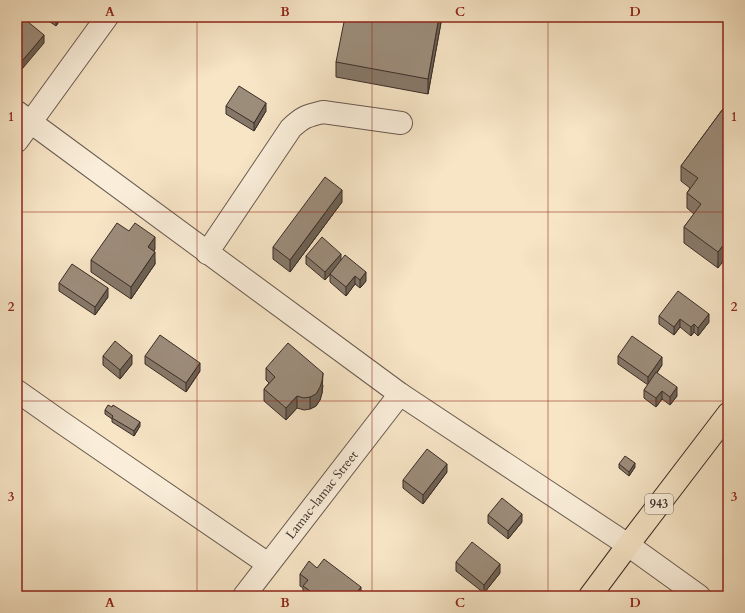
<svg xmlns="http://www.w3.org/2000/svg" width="745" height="613" viewBox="0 0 745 613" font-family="Cardo,serif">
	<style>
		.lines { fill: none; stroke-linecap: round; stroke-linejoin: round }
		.minor-casing { stroke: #695a4f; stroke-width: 24 }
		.trunk-casing { stroke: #3a2c27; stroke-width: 24 }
		.minor { stroke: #faeeda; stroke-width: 22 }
		.trunk { stroke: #f7e5c6; stroke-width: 22 }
		.wall { fill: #867869; stroke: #3a2c27 }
		.shaded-wall { fill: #6d6255; stroke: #3a2c27 }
		.building { fill: #9c8c7a; stroke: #3a2c27 }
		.grid { fill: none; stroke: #8f2418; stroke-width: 1; stroke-opacity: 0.55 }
		.labels { text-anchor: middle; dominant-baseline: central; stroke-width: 4; stroke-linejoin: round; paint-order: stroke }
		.shield { fill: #faeeda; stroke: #74665d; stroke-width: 1 }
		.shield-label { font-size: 12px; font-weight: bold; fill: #3a2c27 }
		.street-label { font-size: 13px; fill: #3a2c27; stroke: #faeeda }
		.neatline { fill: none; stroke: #8f2418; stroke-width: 1.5 }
		.grid-label { font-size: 13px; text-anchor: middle; font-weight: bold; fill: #8f2418 }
	</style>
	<rect width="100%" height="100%" fill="#f7e5c6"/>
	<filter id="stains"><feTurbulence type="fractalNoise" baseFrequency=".005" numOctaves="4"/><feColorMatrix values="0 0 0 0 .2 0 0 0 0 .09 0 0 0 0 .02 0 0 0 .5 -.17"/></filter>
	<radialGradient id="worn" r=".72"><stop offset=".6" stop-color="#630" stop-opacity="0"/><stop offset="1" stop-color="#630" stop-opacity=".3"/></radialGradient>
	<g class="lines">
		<!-- minor casing -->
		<g class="minor-casing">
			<g id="minor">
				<polyline points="17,112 400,394 628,545 699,596"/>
				<polyline points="17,141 107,17"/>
				<path d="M207,253l84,-125c12,-11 15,-12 32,-16l78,11"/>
				<polyline points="17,391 61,422 268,564"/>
				<polyline points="244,596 400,394"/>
			</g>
		</g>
		<!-- trunk casing -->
		<g class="trunk-casing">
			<polyline id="trunk" points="590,596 628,545 728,414"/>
		</g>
		<!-- minor -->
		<use href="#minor" class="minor"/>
		<!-- trunk -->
		<use href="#trunk" class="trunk"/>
	</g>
	<!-- wall -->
	<g class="wall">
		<polygon points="43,17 62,17 56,26"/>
		<polygon points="442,17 428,94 336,77 336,62"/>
		<polygon points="728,102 718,268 684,243 684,227 694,214 687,208 687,193 690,188 681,181 681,166"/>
		<polygon points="226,106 266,111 254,131 226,114"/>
		<polygon points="342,202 290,272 273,259 273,247"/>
		<polygon points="155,249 154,251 155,264 131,299 91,272 91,260"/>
		<polygon points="306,256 341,261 366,281 360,288 355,284 346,296 330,282 330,274 325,280 306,264"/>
		<polygon points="59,283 108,297 95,315 59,291"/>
		<polygon points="659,316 709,322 698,336 694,332 691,336 680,327 674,335 659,324"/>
		<polygon points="103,356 132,364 120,379 103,365"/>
		<polygon points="145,356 200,371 186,392 145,364"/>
		<polygon points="618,356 662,365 657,373 677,396 670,405 662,399 656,407 644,398 644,390 648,385 618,364"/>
		<polygon points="266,368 323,385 322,393 320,400 316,406 310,409 304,410 297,408 286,420 264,401 264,389 269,383 266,380"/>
		<polygon points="105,410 140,426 134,436 112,422 112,419 105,414"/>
		<polygon points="619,464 635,467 629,476 619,468"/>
		<polygon points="447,472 423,504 403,488 403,480"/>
		<polygon points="488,515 522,522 508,539 488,523"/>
		<polygon points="456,562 500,573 484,593 456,571"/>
		<polygon points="317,568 361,596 303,596 303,588 300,586 300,574"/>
	</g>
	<!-- shaded-wall -->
	<g class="shaded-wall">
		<polygon points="56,17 62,17 56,26"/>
		<polygon points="439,17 442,17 428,94 428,79"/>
		<polygon points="44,35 44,43 17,75 17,67"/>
		<polygon points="266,103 266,111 254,131 254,123"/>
		<polygon points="342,190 342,202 290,272 290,260"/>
		<polygon points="155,237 155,249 148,259 148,247"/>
		<polygon points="728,239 728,255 718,268 718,252"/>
		<polygon points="155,252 155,264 131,299 131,287"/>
		<polygon points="341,254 341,262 325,280 325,272"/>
		<polygon points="366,272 366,281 360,288 360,280"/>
		<polygon points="355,276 355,284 346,296 346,287"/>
		<polygon points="108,288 108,297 95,315 95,307"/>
		<polygon points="709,314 709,322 698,336 698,328"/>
		<polygon points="680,319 680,327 674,335 674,327"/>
		<polygon points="694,324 694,332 691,336 691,327"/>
		<polygon points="132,355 132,364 120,379 120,370"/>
		<polygon points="662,357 662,365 648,385 648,377"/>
		<polygon points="200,363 200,371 186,392 186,383"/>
		<polygon points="323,373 322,393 320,400 316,406 310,409 310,397"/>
		<polygon points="677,387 677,396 670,405 670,397"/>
		<polygon points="662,391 662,399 656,407 656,398"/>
		<polygon points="297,396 297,408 286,420 286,408"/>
		<polygon points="140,422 140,426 134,436 134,431"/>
		<polygon points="635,463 635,467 629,476 629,472"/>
		<polygon points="447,464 447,472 423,504 423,495"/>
		<polygon points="522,514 522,522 508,539 508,531"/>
		<polygon points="500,564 500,573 484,593 484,585"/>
		<polygon points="361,587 361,596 354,596"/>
	</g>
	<!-- building -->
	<g class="building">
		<polygon points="20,17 22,17 44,35 17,67 17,20"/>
		<polygon points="345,17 439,17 428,79 336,62"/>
		<polygon points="239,86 266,103 254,123 226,106"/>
		<polygon points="728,102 728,239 718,252 684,227 701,204 687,193 698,178 681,166"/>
		<polygon points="325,177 342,190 290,260 273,247"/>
		<polygon points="117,223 129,231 135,223 155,237 148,247 155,252 131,287 91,260"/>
		<polygon points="322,237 341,254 325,272 306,256"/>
		<polygon points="345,255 366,272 360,280 355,276 346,287 330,274"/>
		<polygon points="72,264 108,288 95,307 59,283"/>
		<polygon points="678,291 709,314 698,328 694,324 691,327 680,319 674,327 659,316"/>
		<polygon points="160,335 200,363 186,383 145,356"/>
		<polygon points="632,336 662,357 648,377 618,356"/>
		<polygon points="115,341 132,355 120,370 103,356"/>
		<polygon points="288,343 323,373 322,381 320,387 316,394 310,397 304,398 297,396 286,408 264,389 275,377 266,368"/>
		<polygon points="656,372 677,387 670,397 662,391 656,398 644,390"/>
		<polygon points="108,405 112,407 113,405 140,422 134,431 112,418 113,416 105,410"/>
		<polygon points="427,449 447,464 423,495 403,480"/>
		<polygon points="625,456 635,463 629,472 619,464"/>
		<polygon points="502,498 522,514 508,531 488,515"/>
		<polygon points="472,542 500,564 484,585 456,562"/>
		<polygon points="324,559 361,587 354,596 317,596 303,586 308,580 300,574 309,561 317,568"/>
	</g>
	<!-- grid -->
	<path class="grid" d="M197,17v579M372,17v579M548,17v579M17,212h711M17,401h711"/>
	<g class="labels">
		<!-- shield labels -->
		<rect class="shield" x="645" y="494" width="28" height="20" rx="3"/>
		<g class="shield-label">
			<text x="659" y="504">943</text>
		</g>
		<!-- street labels -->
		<g class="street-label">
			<text transform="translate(322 495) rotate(-52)">Lamac-lamac Street</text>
		</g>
	</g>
	<!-- margin -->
	<rect width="745" height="613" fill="none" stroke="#f7e5c6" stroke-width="44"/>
	<rect x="22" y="22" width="701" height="569" class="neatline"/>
	<g class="grid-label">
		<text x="110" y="16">A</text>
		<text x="285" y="16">B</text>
		<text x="460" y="16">C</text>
		<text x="635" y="16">D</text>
		<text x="11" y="121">1</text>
		<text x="734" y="121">1</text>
		<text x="11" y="311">2</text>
		<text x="734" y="311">2</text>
		<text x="11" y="501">3</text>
		<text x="734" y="501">3</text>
		<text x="110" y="607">A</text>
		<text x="285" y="607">B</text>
		<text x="460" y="607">C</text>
		<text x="635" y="607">D</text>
	</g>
	<rect width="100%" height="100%" filter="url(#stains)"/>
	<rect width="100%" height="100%" fill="url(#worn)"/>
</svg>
